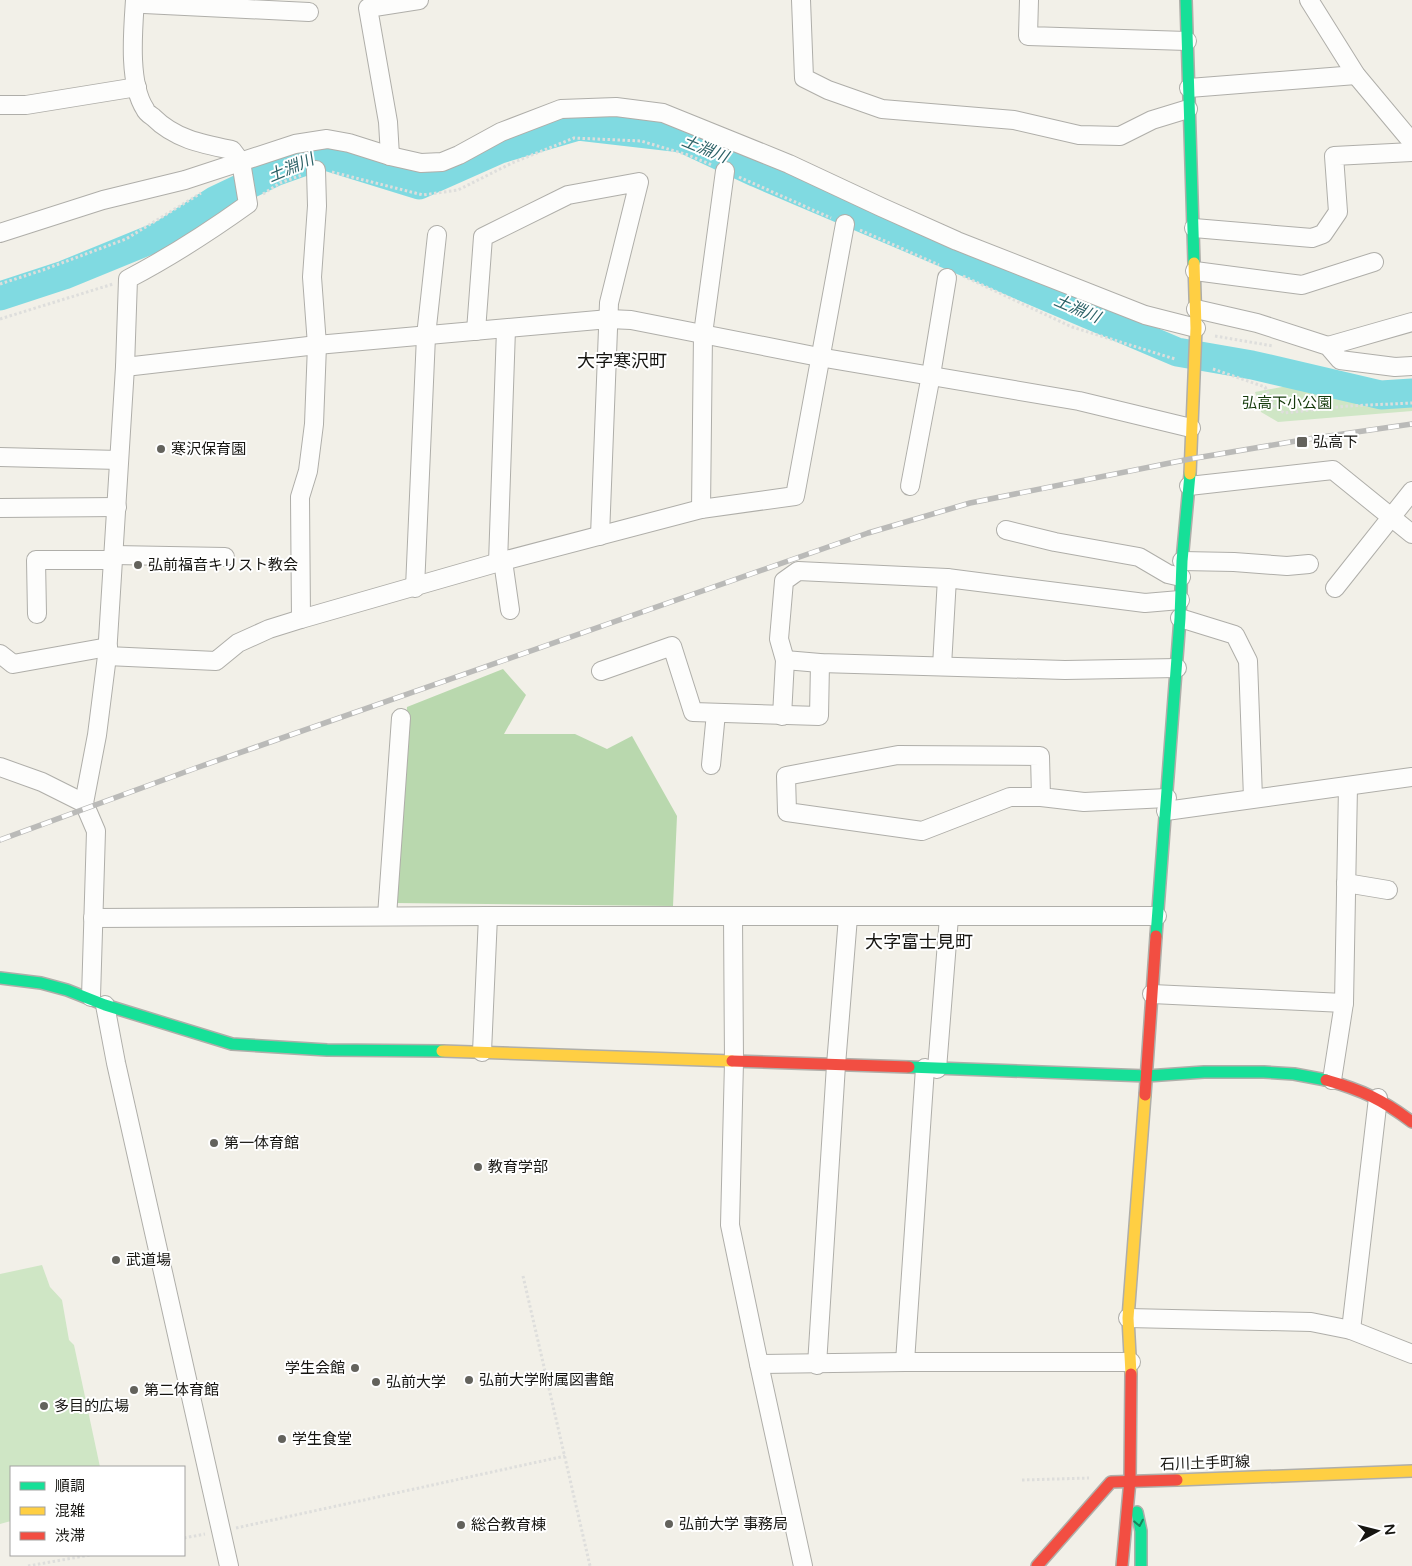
<svg xmlns="http://www.w3.org/2000/svg" width="1412" height="1566" viewBox="0 0 1412 1566" font-family="'Varela Round','Noto Sans JP',sans-serif">
	<style>
		.green { fill: #cfe6c5 }
		.forest { fill: #b9d8ae }
		.lines { fill: none; stroke-linecap: round; stroke-linejoin: round }
		.river { stroke: #80dae1; stroke-width: 29 }
		.street-casing { stroke: #afaea9; stroke-width: 20 }
		.fast-casing { stroke: #afaea9; stroke-width: 14 }
		.slow-casing { stroke: #afaea9; stroke-width: 14 }
		.jam-casing { stroke: #afaea9; stroke-width: 14 }
		.path { stroke: #dededc; stroke-width: 3; stroke-dasharray: 2.5 2.5; stroke-linecap: butt }
		.street { stroke: #fdfdfc; stroke-width: 18 }
		.fast { stroke: #16e098; stroke-width: 11 }
		.slow { stroke: #ffcf43; stroke-width: 11 }
		.jam { stroke: #f24e42; stroke-width: 11 }
		.rail-casing { stroke: #babab8; stroke-width: 5.5 }
		.rail { stroke: #fff; stroke-width: 4; stroke-dasharray: 11; stroke-linecap: butt }
		.oneway { stroke: #16855b }
		.poi-dot { fill: #63625c; stroke: #fff; stroke-width: 2 }
		.labels { text-anchor: middle; dominant-baseline: central; stroke-width: 4; stroke-linejoin: round; paint-order: stroke }
		.park-label { font-size: 15px; fill: #133909; stroke: #fff }
		.poi-label { font-size: 15px; fill: #161511; stroke: #fff; text-anchor: start }
		.street-label { font-size: 15px; fill: #161511; stroke: #fff }
		.water-label { font-size: 16px; font-style: italic; fill: #2b6166; stroke: #fff }
		.quarter-label { font-size: 18px; fill: #161511; stroke: #fff }
	</style>
	<rect width="100%" height="100%" fill="#f2f0e8"/>
	<!-- green -->
	<g class="green">
		<path d="M1287,386c41,6 83,15 125,13v12l-134,11 -17,-10 -6,-20z"/>
		<polygon points="42,1265 50,1287 62,1300 69,1340 74,1345 100,1467 11,1467 11,1521 0,1524 0,1274"/>
	</g>
	<!-- forest -->
	<polygon class="forest" points="503,669 526,695 504,734 575,734 607,749 632,736 677,816 673,906 394,903 407,707"/>
	<g class="lines">
		<!-- river -->
		<polyline class="river" points="0,296 64,275 162,235 216,200 277,171 322,155 419,185 500,149 578,126 682,138 757,173 1177,352 1252,365 1381,395 1412,393"/>
		<!-- street casing -->
		<g class="street-casing">
			<g id="street">
				<polyline points="140,0 144,4 309,12"/>
				<polyline points="801,0 804,78 828,90 882,109 1014,120 1079,135 1120,136 1152,120 1188,109"/>
				<polyline points="1029,0 1028,36 1187,41"/>
				<polyline points="1309,0 1356,75 1412,142"/>
				<polyline points="1189,88 1356,75"/>
				<polyline points="0,105 26,105 137,87"/>
				<polyline points="390,156 388,122 368,8 419,0"/>
				<polyline points="1194,228 1312,238 1323,234 1338,212 1334,156 1412,152"/>
				<polyline points="0,233 103,200 185,180 295,144 327,139 349,143 390,156 421,163 442,162 459,155 501,132 561,109 616,107 663,113 789,164 881,207 957,241 1145,315 1196,328"/>
				<polyline points="1195,271 1302,285 1374,262"/>
				<polyline points="1196,309 1257,323 1328,346 1340,360 1395,367 1412,366"/>
				<polyline points="476,331 483,237 568,195 639,182 609,303 600,536"/>
				<polyline points="1328,346 1412,322"/>
				<polyline points="125,367 317,345 609,319 631,320 819,357 1079,401 1191,428"/>
				<polyline points="0,457 119,460"/>
				<polyline points="910,486 931,375 947,278"/>
				<polyline points="1189,486 1333,470 1412,534"/>
				<polyline points="0,508 117,507"/>
				<polyline points="701,509 703,334 725,171"/>
				<polyline points="1006,530 1055,542 1139,557 1168,574 1181,577"/>
				<polyline points="114,555 225,557"/>
				<polyline points="503,561 510,610"/>
				<polyline points="1182,561 1234,562 1287,566 1309,564"/>
				<polyline points="498,563 506,329"/>
				<polyline points="415,588 426,336 437,235"/>
				<polyline points="1335,588 1412,491"/>
				<polyline points="37,614 36,560 113,560"/>
				<polyline points="1180,618 1235,635 1248,661 1253,798"/>
				<polyline points="301,619 300,497 308,471 314,424 317,345 312,277 317,206 316,170"/>
				<polyline points="0,654 13,664 108,647"/>
				<polyline points="107,656 216,661 238,643 269,629 301,619 503,561 701,509 795,496 845,224"/>
				<polyline points="785,660 820,663 1065,670 1177,668"/>
				<polyline points="942,666 947,578 1145,603 1180,600"/>
				<polyline points="601,671 672,646 693,712 819,716 820,663"/>
				<polyline points="782,716 785,660 779,639 784,581 798,571 947,578"/>
				<polyline points="711,765 716,713"/>
				<polyline points="0,767 42,782 84,803"/>
				<polyline points="1041,797 1040,756 898,755 786,776 787,812 922,831 1010,797 1041,797 1084,802 1167,798"/>
				<polyline points="1166,811 1412,777"/>
				<polyline points="1346,883 1388,890"/>
				<polyline points="387,916 401,718"/>
				<polyline points="733,916 734,1062 730,1225 759,1364 803,1566"/>
				<polyline points="93,918 488,916 1157,916"/>
				<polyline points="1152,994 1344,1003"/>
				<path d="M91,997l5,-166 -12,-28 13,-68 10,-79 18,-289 3,-88c42,-22 81,-47 120,-75l-7,-42 -9,-12c-30,-6 -57,-11 -79,-33 -3,-2 -7,-5 -8,-8 -17,-26 -12,-79 -10,-109"/>
				<polyline points="105,1005 116,1063 229,1566"/>
				<polyline points="482,1052 488,916"/>
				<polyline points="937,1069 949,917"/>
				<polyline points="1332,1080 1344,1003 1348,786"/>
				<polyline points="1128,1318 1311,1322 1351,1330 1412,1354"/>
				<polyline points="1351,1330 1378,1098"/>
				<polyline points="905,1362 925,1068"/>
				<polyline points="759,1364 905,1362 1131,1362"/>
				<polyline points="817,1365 836,1065 848,917"/>
			</g>
		</g>
		<!-- fast casing -->
		<g class="fast-casing">
			<g id="fast">
				<polyline points="1186,0 1194,263"/>
				<polyline points="1156,936 1180,618 1182,561 1190,474"/>
				<polyline points="0,978 41,983 67,990 105,1005 232,1044 327,1050 442,1051"/>
				<polyline points="909,1067 1147,1076 1204,1072 1264,1072 1294,1074 1326,1080"/>
				<polyline points="1137,1512 1141,1531 1141,1566"/>
			</g>
		</g>
		<!-- slow casing -->
		<g class="slow-casing">
			<g id="slow">
				<polyline points="1190,474 1196,328 1194,263"/>
				<polyline points="442,1051 732,1061"/>
				<polyline points="1131,1374 1128,1318 1145,1095"/>
				<polyline points="1177,1480 1412,1471"/>
			</g>
		</g>
		<!-- jam casing -->
		<g class="jam-casing">
			<g id="jam">
				<polyline points="732,1061 909,1067"/>
				<path d="M1326,1080c36,10 57,20 86,42"/>
				<polyline points="1145,1095 1156,936"/>
				<polyline points="1037,1566 1111,1482 1177,1480"/>
				<polyline points="1122,1566 1130,1480 1131,1374"/>
			</g>
		</g>
		<!-- path -->
		<g class="path">
			<polyline points="332,172 423,195 458,190 512,163 574,138 641,141 688,155 712,165"/>
			<polyline points="739,177 831,218"/>
			<polyline points="263,194 280,183 302,175"/>
			<polyline points="860,230 939,265"/>
			<polyline points="963,276 1072,327 1175,359"/>
			<polyline points="0,284 43,270 126,239 201,193"/>
			<polyline points="0,319 113,284"/>
			<polyline points="1215,336 1273,346"/>
			<polyline points="1213,369 1265,387 1275,407 1284,413 1348,406 1412,403"/>
			<polyline points="523,1276 590,1566"/>
			<polyline points="1022,1480 1089,1478"/>
			<polyline points="236,1528 565,1456"/>
			<polyline points="184,1538 205,1534"/>
			<polyline points="28,1566 90,1555"/>
		</g>
		<!-- street -->
		<use href="#street" class="street"/>
		<!-- fast -->
		<use href="#fast" class="fast"/>
		<!-- slow -->
		<use href="#slow" class="slow"/>
		<!-- jam -->
		<use href="#jam" class="jam"/>
		<!-- rail casing -->
		<g class="rail-casing">
			<polyline id="rail" points="0,840 196,768 868,533 970,503 1190,459 1308,439 1412,424"/>
		</g>
		<!-- rail -->
		<use href="#rail" class="rail"/>
	</g>
	<!-- one-way arrows -->
	<defs><path id="oneway-chevron" d="M-2-3.5L2.5 0L-2 3.5" fill="none" stroke-width="1.6" stroke-linecap="round" stroke-linejoin="round" transform="scale(1.25)"/></defs>
	<use class="oneway" href="#oneway-chevron" transform="translate(1139 1523) rotate(79)"/>
	<!-- markers -->
	<g class="poi-dot">
		<rect x="1296" y="436" width="12" height="12" rx="2.5"/>
		<circle cx="161" cy="449" r="5"/>
		<circle cx="138" cy="565" r="5"/>
		<circle cx="214" cy="1143" r="5"/>
		<circle cx="478" cy="1167" r="5"/>
		<circle cx="116" cy="1260" r="5"/>
		<circle cx="355" cy="1368" r="5"/>
		<circle cx="469" cy="1380" r="5"/>
		<circle cx="376" cy="1382" r="5"/>
		<circle cx="134" cy="1390" r="5"/>
		<circle cx="44" cy="1406" r="5"/>
		<circle cx="282" cy="1439" r="5"/>
		<circle cx="669" cy="1524" r="5"/>
		<circle cx="461" cy="1525" r="5"/>
	</g>
	<g class="labels">
		<!-- park labels -->
		<g class="park-label">
			<text x="1287" y="403">弘高下小公園</text>
		</g>
		<!-- poi labels -->
		<g class="poi-label">
			<text x="1313" y="442">弘高下</text>
			<text x="171" y="449">寒沢保育園</text>
			<text x="148" y="565">弘前福音キリスト教会</text>
			<text x="224" y="1143">第一体育館</text>
			<text x="488" y="1167">教育学部</text>
			<text x="126" y="1260">武道場</text>
			<text x="345" y="1368" text-anchor="end">学生会館</text>
			<text x="479" y="1380">弘前大学附属図書館</text>
			<text x="386" y="1382">弘前大学</text>
			<text x="144" y="1390">第二体育館</text>
			<text x="54" y="1406">多目的広場</text>
			<text x="292" y="1439">学生食堂</text>
			<text x="679" y="1524">弘前大学 事務局</text>
			<text x="471" y="1525">総合教育棟</text>
		</g>
		<!-- street labels -->
		<g class="street-label">
			<text transform="translate(1205 1463) rotate(-2)">石川土手町線</text>
		</g>
		<!-- water labels -->
		<g class="water-label">
			<text transform="translate(705 149) rotate(22)">土淵川</text>
			<text transform="translate(291 168) rotate(-23)">土淵川</text>
			<text transform="translate(1077 309) rotate(23)">土淵川</text>
		</g>
		<!-- quarter labels -->
		<g class="quarter-label">
			<text x="622" y="361">大字寒沢町</text>
			<text x="919" y="942">大字富士見町</text>
		</g>
	</g>
	<!-- legend -->
	<rect x="10" y="1466" width="175" height="90" fill="#ffffff" stroke="#a2a1a0"/>
	<rect x="20" y="1482" width="25" height="8" fill="#16e098" stroke="#a2a1a0"/>
	<text x="55" y="1491" font-size="15" fill="#161511">順調</text>
	<rect x="20" y="1507" width="25" height="8" fill="#ffcf43" stroke="#a2a1a0"/>
	<text x="55" y="1516" font-size="15" fill="#161511">混雑</text>
	<rect x="20" y="1532" width="25" height="8" fill="#f24e42" stroke="#a2a1a0"/>
	<text x="55" y="1541" font-size="15" fill="#161511">渋滞</text>
	<!-- north arrow -->
	<g transform="translate(1377 1531) rotate(83)" stroke="#ffffff" stroke-width="4" paint-order="stroke">
	<path d="M0-4L9 19L0 12L-9 19Z" fill="#161511"/>
	<text y="-8" font-size="14" font-weight="bold" text-anchor="middle" fill="#161511">N</text>
	</g>
</svg>
